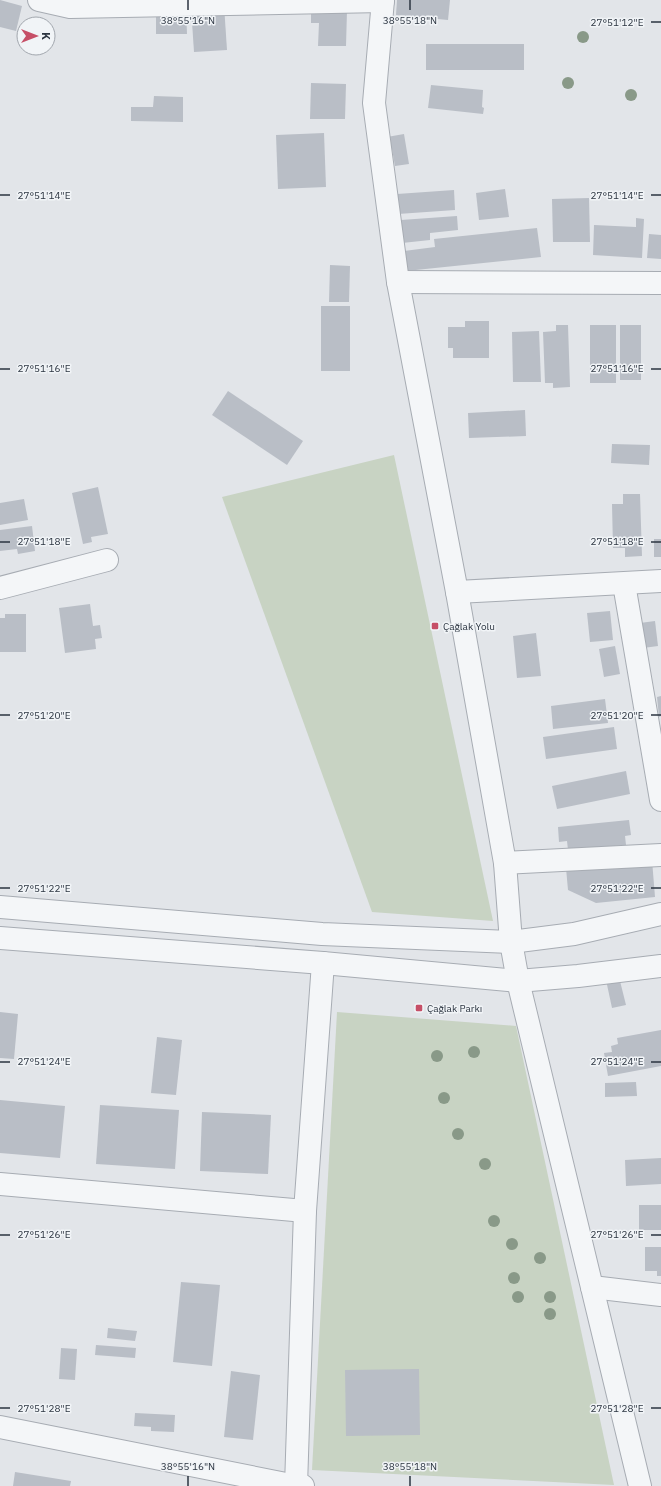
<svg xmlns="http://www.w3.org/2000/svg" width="661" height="1486" viewBox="0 0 661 1486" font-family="'IBM Plex Sans',sans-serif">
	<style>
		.green { fill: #c8d3c3 }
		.building { fill: #b9bec6 }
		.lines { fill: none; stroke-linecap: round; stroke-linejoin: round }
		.minor-casing { stroke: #a7acb3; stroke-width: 24 }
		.minor { stroke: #f4f6f8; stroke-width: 22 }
		.tree { fill: #899988 }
		.ticks { fill: none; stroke: #2b3440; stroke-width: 1.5 }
		.poi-dot { fill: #c64f67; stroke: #f1f4f7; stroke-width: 1.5 }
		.labels { text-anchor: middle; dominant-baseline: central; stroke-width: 3; stroke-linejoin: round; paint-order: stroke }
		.poi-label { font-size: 10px; fill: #2b3440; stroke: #f1f4f7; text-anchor: start }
		.ticks-label { font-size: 10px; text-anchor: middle; fill: #2b3440; stroke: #f1f4f7; stroke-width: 3; stroke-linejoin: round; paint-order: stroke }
	</style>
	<rect width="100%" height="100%" fill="#e2e5e9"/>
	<!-- green -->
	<g class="green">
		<polygon points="394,455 493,921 372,912 222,497"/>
		<polygon points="337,1012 516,1026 614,1485 312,1470"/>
	</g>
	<!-- building -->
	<g class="building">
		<polygon points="0,0 22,6 16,31 0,27"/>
		<polygon points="397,0 450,0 448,20 396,15"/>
		<polygon points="224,5 227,50 194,52 191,7"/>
		<polygon points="156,7 186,7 187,34 156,34"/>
		<polygon points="311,10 347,11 346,46 318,46 319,23 311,23"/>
		<rect x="426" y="44" width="98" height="26"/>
		<polygon points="311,83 346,84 345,119 310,119"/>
		<polygon points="431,85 483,90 482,107 484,108 483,114 428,108"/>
		<polygon points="154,96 183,97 183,122 131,121 131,107 153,107"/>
		<polygon points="324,133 326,187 278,189 276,135"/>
		<polygon points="404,134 409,164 395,166 392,149 389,150 387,137"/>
		<polygon points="505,189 509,217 479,220 476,193"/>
		<polygon points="454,190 455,210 398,214 397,194"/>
		<polygon points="589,198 590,242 553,242 552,199"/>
		<polygon points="457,216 458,230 430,233 430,240 402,243 401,220"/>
		<polygon points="636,218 644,219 642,258 593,255 594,225 636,227"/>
		<polygon points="537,228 541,257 406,271 404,251 435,247 434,239"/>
		<polygon points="649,234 661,235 661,259 647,258"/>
		<polygon points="330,265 350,266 349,302 329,302"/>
		<rect x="321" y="306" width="29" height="65"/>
		<polygon points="465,321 489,321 489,358 453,358 453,348 448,348 448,327 465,327"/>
		<polygon points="556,325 568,325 570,387 553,388 553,383 545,383 543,332 556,331"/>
		<rect x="590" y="325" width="26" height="58"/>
		<rect x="620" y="325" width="21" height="55"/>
		<polygon points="539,331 541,382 513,382 512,332"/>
		<polygon points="228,391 303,441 287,465 212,415"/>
		<polygon points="525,410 526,436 469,438 468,413"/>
		<polygon points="612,444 650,445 649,465 611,463"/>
		<polygon points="98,487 108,534 91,537 92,542 83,544 72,493"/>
		<polygon points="623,494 640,494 642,556 625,557 625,548 613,548 612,504 623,504"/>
		<polygon points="24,499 28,520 0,525 0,503"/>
		<polygon points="32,526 35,551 18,554 17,549 0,551 0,530"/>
		<rect x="654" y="539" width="7" height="18"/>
		<polygon points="90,604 93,626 100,625 102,638 95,639 96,649 65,653 59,608"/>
		<polygon points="610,611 613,640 590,642 587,613"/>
		<polygon points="5,614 26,614 26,652 0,652 0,618 5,618"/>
		<polygon points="655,621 658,646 643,648 640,623"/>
		<polygon points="536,633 541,676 517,678 513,636"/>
		<polygon points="615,646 620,674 604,677 599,649"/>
		<polygon points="661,696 661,716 659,717 657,697"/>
		<polygon points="605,699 608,723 553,729 551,706"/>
		<polygon points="614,727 617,749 546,759 543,737"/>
		<polygon points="626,771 630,794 557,809 552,786"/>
		<polygon points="629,820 631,835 625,836 626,845 568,850 567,841 559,842 558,827"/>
		<polygon points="652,860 655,897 596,903 568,890 566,868"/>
		<polygon points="619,977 626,1005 612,1008 606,980"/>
		<polygon points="0,1012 18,1014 14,1059 0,1058"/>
		<polygon points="661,1030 661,1066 608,1076 604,1053 612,1052 611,1046 618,1044 617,1038"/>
		<polygon points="157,1037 182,1040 176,1095 151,1093"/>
		<polygon points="636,1082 637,1096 605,1097 605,1083"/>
		<polygon points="0,1100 65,1106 60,1158 0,1153"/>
		<polygon points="100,1105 179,1110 175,1169 96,1164"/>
		<polygon points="202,1112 271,1115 268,1174 200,1171"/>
		<polygon points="661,1158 661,1184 626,1186 625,1160"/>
		<rect x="639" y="1205" width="22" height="25"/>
		<polygon points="645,1247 661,1247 661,1276 657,1276 657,1271 645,1271"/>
		<polygon points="181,1282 220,1285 212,1366 173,1362"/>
		<polygon points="108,1328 137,1331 135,1341 107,1338"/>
		<polygon points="96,1345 136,1348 135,1358 95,1355"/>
		<polygon points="61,1348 77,1349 75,1380 59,1379"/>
		<polygon points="419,1369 420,1435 346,1436 345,1370"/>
		<polygon points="231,1371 260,1375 253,1440 224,1437"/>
		<polygon points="135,1413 175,1415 174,1432 151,1431 151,1427 134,1426"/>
		<polygon points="15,1472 71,1481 70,1486 13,1486"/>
	</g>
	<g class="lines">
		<!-- minor casing -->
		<g class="minor-casing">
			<g id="minor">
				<polyline points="39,0 70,7 383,1"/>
				<polyline points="383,0 374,103 398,282 457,592 505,863 511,942 518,981 640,1486"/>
				<polyline points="398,282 661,283"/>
				<polyline points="624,584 661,800"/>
				<polyline points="0,588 107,560"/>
				<polyline points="457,592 661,581"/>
				<polyline points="505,863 661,855"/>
				<polyline points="0,907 322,934 511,942 574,934 661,914"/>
				<polyline points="0,938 323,963 518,981 578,976 661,966"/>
				<polyline points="0,1184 305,1211"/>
				<polyline points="592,1287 661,1295"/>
				<polyline points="0,1427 296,1486 303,1486"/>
				<polyline points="296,1486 305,1211 323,963"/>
			</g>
		</g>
		<!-- minor -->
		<use href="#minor" class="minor"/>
	</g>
	<!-- trees -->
	<g class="tree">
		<circle cx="583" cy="37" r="6"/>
		<circle cx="568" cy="83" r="6"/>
		<circle cx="631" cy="95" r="6"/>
		<circle cx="474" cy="1052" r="6"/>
		<circle cx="437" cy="1056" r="6"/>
		<circle cx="444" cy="1098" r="6"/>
		<circle cx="458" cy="1134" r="6"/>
		<circle cx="485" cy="1164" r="6"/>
		<circle cx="494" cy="1221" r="6"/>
		<circle cx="512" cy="1244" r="6"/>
		<circle cx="540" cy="1258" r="6"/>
		<circle cx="514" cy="1278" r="6"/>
		<circle cx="518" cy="1297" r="6"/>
		<circle cx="550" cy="1297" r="6"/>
		<circle cx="550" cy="1314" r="6"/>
	</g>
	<!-- ticks -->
	<path class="ticks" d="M188,0v10M410,0v10M651,22h10M0,195h10M651,195h10M0,369h10M651,369h10M0,542h10M651,542h10M0,715h10M651,715h10M0,888h10M651,888h10M0,1062h10M651,1062h10M0,1235h10M651,1235h10M0,1408h10M651,1408h10M188,1476v10M410,1476v10"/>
	<!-- markers -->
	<g class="poi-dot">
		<rect x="431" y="622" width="8" height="8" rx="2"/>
		<rect x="415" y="1004" width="8" height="8" rx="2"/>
	</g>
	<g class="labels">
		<!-- poi labels -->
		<g class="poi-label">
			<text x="443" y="626">Çağlak Yolu</text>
			<text x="427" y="1008">Çağlak Parkı</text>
		</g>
	</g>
	<g class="ticks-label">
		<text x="188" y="24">38°55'16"N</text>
		<text x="410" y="24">38°55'18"N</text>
		<text x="617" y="26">27°51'12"E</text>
		<text x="617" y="199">27°51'14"E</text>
		<text x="44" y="199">27°51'14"E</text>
		<text x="44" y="372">27°51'16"E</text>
		<text x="617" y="372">27°51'16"E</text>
		<text x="617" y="545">27°51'18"E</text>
		<text x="44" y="545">27°51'18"E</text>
		<text x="44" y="719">27°51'20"E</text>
		<text x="617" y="719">27°51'20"E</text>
		<text x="617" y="892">27°51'22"E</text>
		<text x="44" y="892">27°51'22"E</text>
		<text x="44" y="1065">27°51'24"E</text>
		<text x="617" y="1065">27°51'24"E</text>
		<text x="617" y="1238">27°51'26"E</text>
		<text x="44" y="1238">27°51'26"E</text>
		<text x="617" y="1412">27°51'28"E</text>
		<text x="44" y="1412">27°51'28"E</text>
		<text x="188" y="1470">38°55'16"N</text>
		<text x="410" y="1470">38°55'18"N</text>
	</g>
	<!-- north arrow -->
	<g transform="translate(36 36) rotate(90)"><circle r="19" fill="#f1f4f7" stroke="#a2a7ae"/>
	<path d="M0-3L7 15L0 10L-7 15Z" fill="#c64f67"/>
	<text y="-6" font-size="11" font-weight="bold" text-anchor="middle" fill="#2b3440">K</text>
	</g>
</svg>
